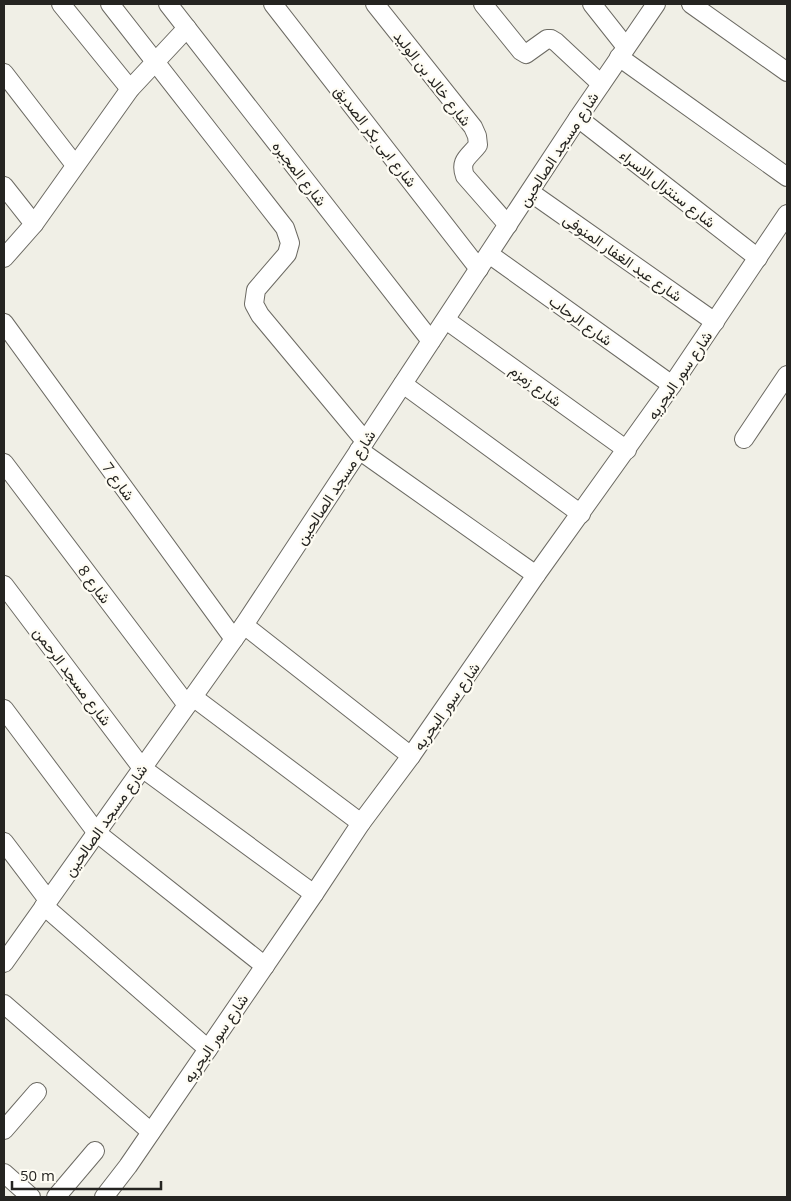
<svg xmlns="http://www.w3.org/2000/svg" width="791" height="1201" viewBox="0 0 791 1201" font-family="'Open Sans',Vazirmatn,sans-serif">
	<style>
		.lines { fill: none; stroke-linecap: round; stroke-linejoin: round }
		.street-casing { stroke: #6c6a63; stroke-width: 20 }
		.street { stroke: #fff; stroke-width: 18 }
		.labels { text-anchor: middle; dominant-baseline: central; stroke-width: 4.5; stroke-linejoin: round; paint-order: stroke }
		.street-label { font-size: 15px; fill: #252421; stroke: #fefcf3 }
	</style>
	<rect width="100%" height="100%" fill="#f0efe6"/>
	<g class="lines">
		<!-- street casing -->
		<g class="street-casing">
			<g id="street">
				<polyline points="61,4 130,89"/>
				<polyline points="110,4 285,228 290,243 287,254 256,290 254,304 260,315 365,441"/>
				<polyline points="168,4 431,341"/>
				<polyline points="273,4 479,269"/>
				<path d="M375,4l98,123 4,9 1,9c-9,12 -19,15 -13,31l43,49"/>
				<polyline points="483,4 521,51 526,54 547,39 551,39 556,42 601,84"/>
				<polyline points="592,4 626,47"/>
				<polyline points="691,4 787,72"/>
				<polyline points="619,57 787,177"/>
				<polyline points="4,73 75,165"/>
				<polyline points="578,118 758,258"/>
				<polyline points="4,186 34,224"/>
				<polyline points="530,192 715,322"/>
				<polyline points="489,254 672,385"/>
				<polyline points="4,258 34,224 130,89 187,28"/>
				<polyline points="446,320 627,450"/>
				<polyline points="4,323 234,639"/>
				<polyline points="403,384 581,514"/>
				<polyline points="744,439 787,375"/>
				<polyline points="359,450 536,575"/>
				<polyline points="4,463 187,705"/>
				<polyline points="4,585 142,768 314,894"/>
				<polyline points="244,625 411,756"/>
				<polyline points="193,697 361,823"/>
				<polyline points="4,709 97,833 265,966"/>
				<polyline points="4,842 48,900"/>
				<polyline points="44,906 208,1049"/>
				<polyline points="4,963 244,625 578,118 656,4"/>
				<polyline points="4,1004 151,1132"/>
				<polyline points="4,1130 37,1092"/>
				<polyline points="4,1173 31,1197"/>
				<polyline points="56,1197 95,1151"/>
				<polyline points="104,1197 128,1166 314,894 361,823 411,756 536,575 672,385 787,214"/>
			</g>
		</g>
		<!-- street -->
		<use href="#street" class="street"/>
	</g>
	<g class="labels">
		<!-- street labels -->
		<g class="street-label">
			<text transform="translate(433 78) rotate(52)">شارع خالد بن الوليد</text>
			<text transform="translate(376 136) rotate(52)">شارع ابى بكر الصديق</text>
			<text transform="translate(558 149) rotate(-57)">شارع مسجد الصالحين</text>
			<text transform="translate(300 173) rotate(52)">شارع المجبره</text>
			<text transform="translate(668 188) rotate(38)">شارع سنترال الاسراء</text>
			<text transform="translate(623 257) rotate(35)">شارع عبد الغفار المنوفى</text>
			<text transform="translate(581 320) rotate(36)">شارع الرحاب</text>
			<text transform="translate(679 375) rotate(-56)">شارع سور البحريه</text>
			<text transform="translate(536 385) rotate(36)">شارع زمزم</text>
			<text transform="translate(119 481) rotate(54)">شارع 7</text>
			<text transform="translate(335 487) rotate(-57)">شارع مسجد الصالحين</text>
			<text transform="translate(95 584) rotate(53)">شارع 8</text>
			<text transform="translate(73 676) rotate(53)">شارع مسجد الرحمن</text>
			<text transform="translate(446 706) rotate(-55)">شارع سور البحريه</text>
			<text transform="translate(105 820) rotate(-55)">شارع مسجد الصالحين</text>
			<text transform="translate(215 1038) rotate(-56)">شارع سور البحريه</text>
		</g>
	</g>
	<!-- border -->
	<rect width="791" height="1201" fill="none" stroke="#252421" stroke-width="10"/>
	<!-- scale -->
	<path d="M12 1181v8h149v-8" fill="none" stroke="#252421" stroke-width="2.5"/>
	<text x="20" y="1181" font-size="15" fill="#252421" stroke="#fefcf3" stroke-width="4" paint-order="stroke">50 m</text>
</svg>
